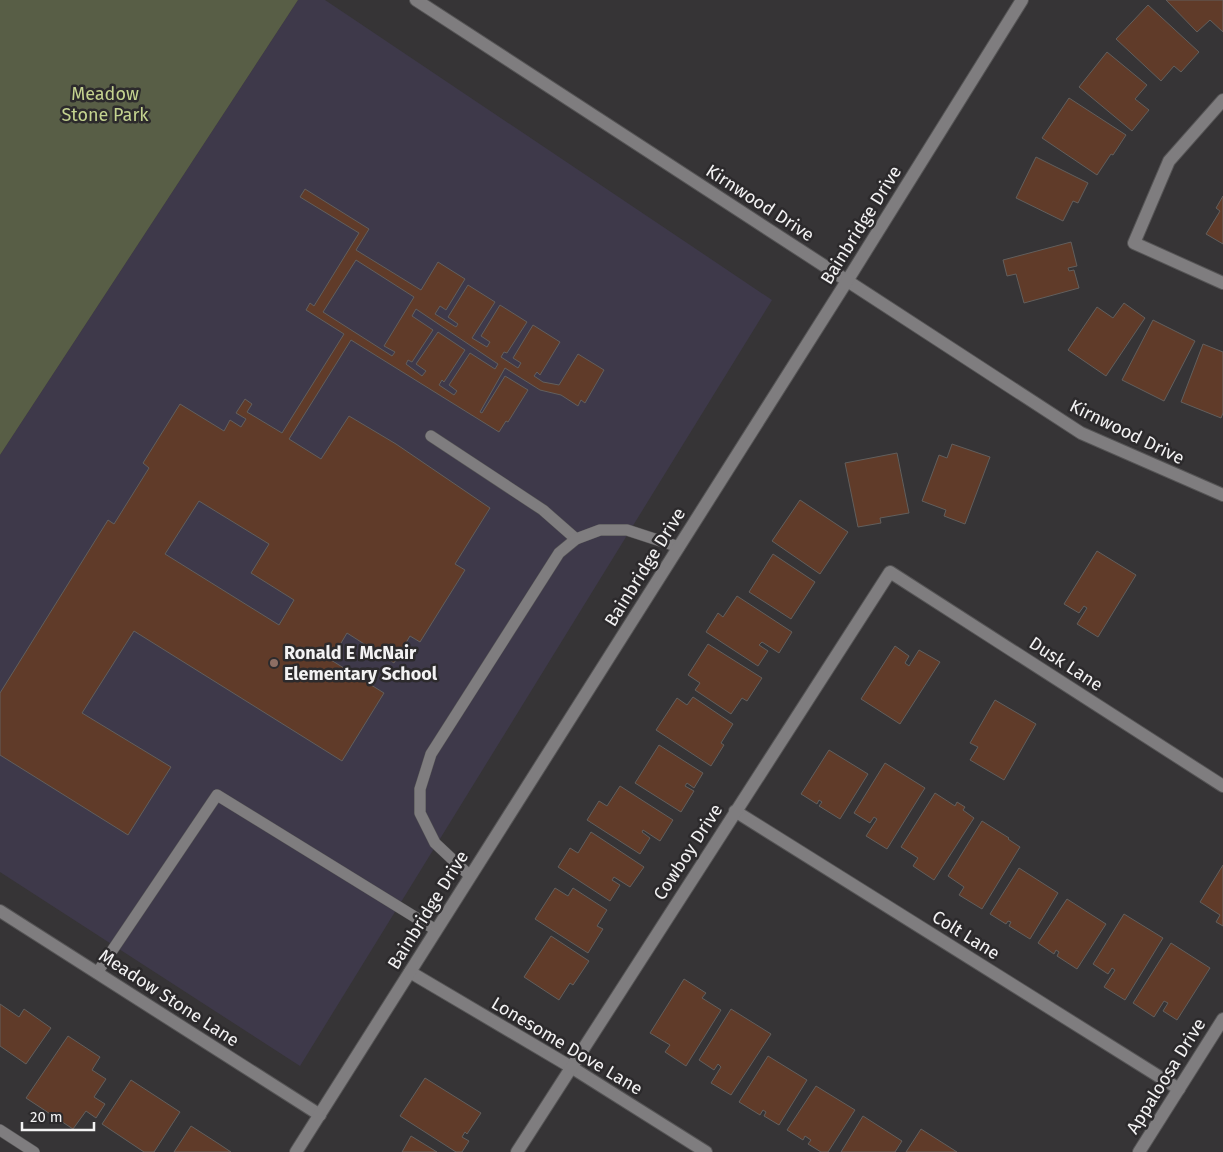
<svg xmlns="http://www.w3.org/2000/svg" width="1223" height="1152" viewBox="0 0 1223 1152" font-family="'Fira Sans',sans-serif">
	<style>
		.education { fill: #3e394a }
		.green { fill: #585e46 }
		.building { fill: #603b29; stroke: #625f5d; fill-rule: evenodd }
		.lines { fill: none; stroke-linecap: round; stroke-linejoin: round }
		.lane-casing { stroke: #555455; stroke-width: 12 }
		.street-casing { stroke: #555455; stroke-width: 14 }
		.secondary-casing { stroke: #555455; stroke-width: 14 }
		.lane { stroke: #7f7d7f; stroke-width: 11 }
		.street { stroke: #7f7d7f; stroke-width: 12 }
		.secondary { stroke: #7f7d7f; stroke-width: 12 }
		.education-dot { fill: #8d6e63; stroke: #2c2a2c; stroke-width: 2 }
		.labels { text-anchor: middle; dominant-baseline: central; stroke-width: 5; stroke-linejoin: round; paint-order: stroke }
		.park-label { font-size: 18px; fill: #c4d38f; stroke: #2c2a2c }
		.street-label { font-size: 18px; fill: #f3f2f3; stroke: #2c2a2c }
		.poi-label { font-size: 18px; font-weight: bold; fill: #f3f2f3; stroke: #2c2a2c; text-anchor: start }
	</style>
	<rect width="100%" height="100%" fill="#363436"/>
	<!-- education -->
	<polygon class="education" points="298,0 325,0 772,300 300,1066 0,872 0,455"/>
	<!-- green -->
	<polygon class="green" points="0,0 298,0 0,455"/>
	<!-- building -->
	<g class="building">
		<polygon points="1166,0 1223,0 1223,32 1210,20 1197,32"/>
		<polygon points="1148,5 1199,52 1181,72 1174,66 1161,81 1116,39"/>
		<polygon points="1107,52 1147,85 1135,99 1149,110 1132,131 1079,87"/>
		<polygon points="1069,98 1126,135 1113,155 1111,154 1097,175 1042,138"/>
		<polygon points="1036,157 1088,183 1078,203 1073,201 1063,221 1016,198"/>
		<path d="M305,189l64,40 -13,21 65,40 17,-28 27,17 -19,31 -6,-4 -5,8 21,13 2,-3 -10,-7 20,-32 27,17 -23,36 15,9 3,-5 -9,-6 19,-31 27,17 -20,31 -3,-1 -3,5 17,11 3,-5 -8,-5 20,-33 27,17 -20,33 -3,-3 -3,4 9,6 16,3 19,-31 26,16 -19,33 -4,-3 -3,6 -17,-11 -21,-5 -35,-22 -25,44 2,1 23,-37 23,14 -20,32 -2,-1 -7,11 -148,-92 -62,99 32,20 28,-43 47,28 94,64 -35,56 10,6 -45,72 -10,-6 -16,27 -47,-30 -16,27 53,33 -42,68 -208,-130 -52,82 89,54 -43,68 -128,-80v-62l108,-173 6,4 35,-56 -6,-5 37,-59 44,27 6,-11 11,7 5,-8 -10,-6 9,-14 7,5 -5,8 35,21 62,-99 -38,-24 4,-7 4,3 45,-73 -59,-36zM356,260l58,37 -30,49 11,6 -3,4 -69,-44zM416,309l82,55 -3,5 -25,-16 -21,32 8,6 -3,4 -15,-10 3,-5 2,2 21,-32 -27,-18 -22,32 10,7 -4,5 -16,-12 2,-4 4,2 21,-32 -21,-14zM199,501l70,43 -18,29 43,27 -15,25 -114,-71z"/>
		<polygon points="1223,196 1223,244 1206,234 1220,211 1216,208"/>
		<polygon points="1071,242 1077,266 1068,268 1069,271 1074,270 1079,288 1024,303 1016,274 1007,276 1003,260"/>
		<polygon points="1124,303 1145,318 1106,376 1068,350 1097,307 1113,318"/>
		<polygon points="1153,320 1195,341 1164,401 1122,380"/>
		<polygon points="1203,344 1223,352 1223,413 1221,418 1181,402"/>
		<polygon points="952,444 990,457 965,524 944,516 946,510 922,501 939,455 947,458"/>
		<polygon points="897,453 909,513 880,518 881,523 858,527 845,463"/>
		<polygon points="800,500 848,532 820,574 772,541"/>
		<polygon points="1097,551 1136,575 1098,637 1077,624 1087,608 1084,606 1079,613 1064,604"/>
		<polygon points="773,554 815,582 791,619 749,592"/>
		<polygon points="737,596 792,632 779,653 762,642 759,645 768,651 758,666 706,632 718,613 723,617"/>
		<polygon points="708,644 762,678 747,701 742,698 731,714 695,690 700,683 688,675"/>
		<polygon points="895,646 909,656 905,663 909,666 919,650 940,662 900,724 861,699"/>
		<polygon points="693,697 733,724 721,743 724,745 711,766 656,730 677,698 687,705"/>
		<polygon points="995,700 1036,724 1004,780 970,760 978,747 970,743"/>
		<polygon points="659,745 703,773 694,788 687,783 685,786 694,791 681,812 635,783"/>
		<polygon points="829,750 868,774 840,819 819,806 822,802 819,800 817,804 801,794"/>
		<polygon points="885,763 925,788 887,849 866,836 877,819 874,817 870,823 854,813"/>
		<polygon points="620,786 673,820 660,841 643,830 642,832 650,838 640,854 587,820 599,801 607,806"/>
		<polygon points="935,793 955,806 957,802 965,807 963,810 974,818 934,880 913,866 918,858 901,847"/>
		<polygon points="982,821 1009,838 1008,839 1020,847 982,909 959,895 964,887 948,876"/>
		<polygon points="591,832 644,867 630,887 614,877 612,880 620,885 610,901 558,867 570,848 578,853"/>
		<polygon points="1223,865 1223,926 1216,922 1220,915 1200,902"/>
		<polygon points="1019,868 1058,893 1030,939 1009,926 1011,922 1008,921 1006,924 990,914"/>
		<polygon points="555,888 568,896 573,888 607,910 597,926 603,929 588,953 535,919"/>
		<polygon points="1067,899 1106,924 1077,969 1057,956 1059,952 1056,950 1054,954 1038,943"/>
		<polygon points="1124,914 1163,938 1125,1000 1104,987 1115,970 1112,968 1108,974 1093,964"/>
		<polygon points="551,936 589,961 573,985 570,983 559,1000 524,977"/>
		<polygon points="1171,943 1210,968 1177,1020 1163,1011 1168,1003 1164,1001 1154,1017 1133,1003"/>
		<polygon points="684,979 706,993 702,998 721,1010 686,1066 665,1052 670,1045 650,1033"/>
		<polygon points="0,1004 19,1017 24,1009 51,1028 26,1064 0,1046"/>
		<polygon points="731,1009 771,1034 731,1095 711,1083 721,1067 718,1064 714,1070 699,1060"/>
		<polygon points="68,1036 100,1057 92,1070 106,1079 94,1097 105,1104 96,1118 86,1111 73,1129 26,1098"/>
		<polygon points="768,1056 807,1080 779,1125 764,1116 766,1112 763,1110 760,1115 739,1102"/>
		<polygon points="425,1078 481,1113 467,1134 465,1132 462,1137 469,1141 462,1152 456,1152 400,1116"/>
		<polygon points="131,1080 180,1112 154,1152 144,1152 102,1124"/>
		<polygon points="816,1086 855,1110 828,1152 821,1152 808,1144 811,1140 805,1136 803,1140 787,1130"/>
		<polygon points="863,1116 902,1141 895,1152 841,1152"/>
		<polygon points="191,1126 219,1144 231,1152 174,1152"/>
		<polygon points="921,1129 957,1152 906,1152"/>
		<polygon points="411,1136 437,1152 402,1152"/>
	</g>
	<g class="lines">
		<!-- lane casing -->
		<g class="lane-casing">
			<g id="lane">
				<polyline points="431,436 543,510 576,539"/>
				<polyline points="470,876 435,843 420,813 420,789 431,754 559,553 576,539 600,530 627,530 679,547"/>
				<polyline points="97,973 217,795 436,930"/>
				<polyline points="0,1130 34,1152"/>
			</g>
		</g>
		<!-- street casing -->
		<g class="street-casing">
			<g id="street">
				<polyline points="1223,100 1169,161 1134,243 1223,283"/>
				<polyline points="735,811 1179,1089"/>
				<polyline points="0,911 320,1115"/>
				<polyline points="410,972 571,1067 706,1152"/>
				<polyline points="517,1152 890,572 1223,786"/>
				<polyline points="1139,1152 1223,1019"/>
			</g>
		</g>
		<!-- secondary casing -->
		<g class="secondary-casing">
			<g id="secondary">
				<polyline points="416,0 1081,433 1223,495"/>
				<polyline points="296,1152 847,281 1022,0"/>
			</g>
		</g>
		<!-- lane -->
		<use href="#lane" class="lane"/>
		<!-- street -->
		<use href="#street" class="street"/>
		<!-- secondary -->
		<use href="#secondary" class="secondary"/>
	</g>
	<!-- markers -->
	<circle class="education-dot" cx="274" cy="663" r="5"/>
	<g class="labels">
		<!-- park labels -->
		<g class="park-label">
			<text x="105" y="94">Meadow<tspan x="105" dy="21">Stone Park</tspan></text>
		</g>
		<!-- street labels -->
		<g class="street-label">
			<text transform="translate(760 203) rotate(33)">Kirnwood Drive</text>
			<text transform="translate(861 225) rotate(-58)">Bainbridge Drive</text>
			<text transform="translate(1127 432) rotate(26)">Kirnwood Drive</text>
			<text transform="translate(645 567) rotate(-58)">Bainbridge Drive</text>
			<text transform="translate(1066 664) rotate(33)">Dusk Lane</text>
			<text transform="translate(688 852) rotate(-57)">Cowboy Drive</text>
			<text transform="translate(428 910) rotate(-58)">Bainbridge Drive</text>
			<text transform="translate(966 935) rotate(32)">Colt Lane</text>
			<text transform="translate(169 998) rotate(33)">Meadow Stone Lane</text>
			<text transform="translate(567 1046) rotate(31)">Lonesome Dove Lane</text>
			<text transform="translate(1166 1076) rotate(-58)">Appaloosa Drive</text>
		</g>
		<!-- poi labels -->
		<g class="poi-label">
			<text x="284" y="653">Ronald E McNair<tspan x="284" dy="21">Elementary School</tspan></text>
		</g>
	</g>
	<!-- scale -->
	<path d="M22 1122v8h72v-8" fill="none" stroke="#f3f2f3" stroke-width="2.5"/>
	<text x="30" y="1122" font-size="15" fill="#f3f2f3" stroke="#2c2a2c" stroke-width="4" paint-order="stroke">20 m</text>
</svg>
